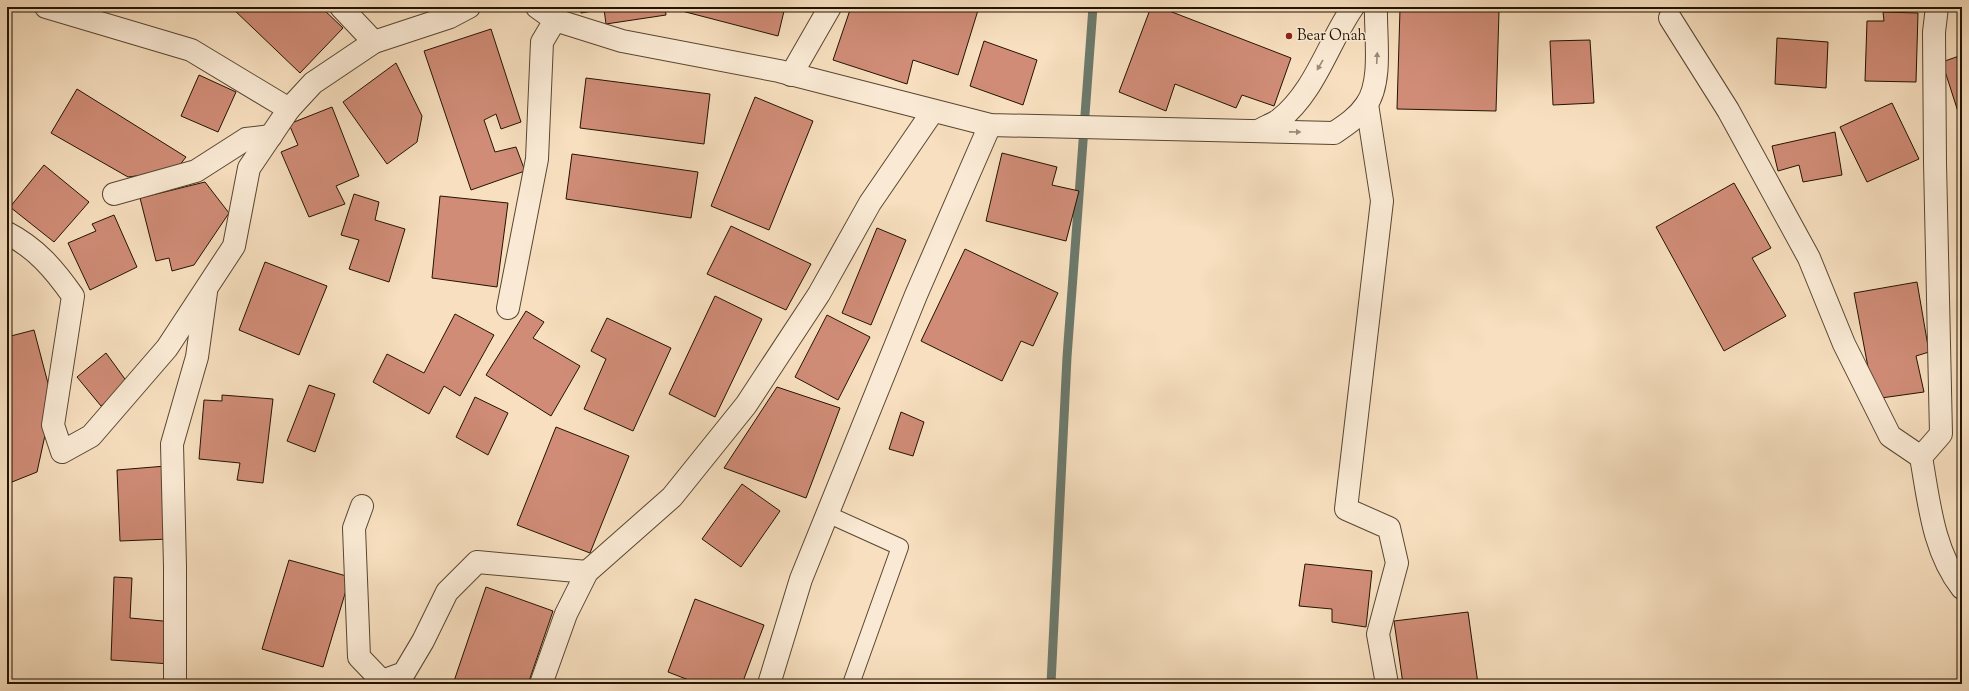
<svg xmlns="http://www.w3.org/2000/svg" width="1969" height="691" viewBox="0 0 1969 691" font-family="'Sorts Mill Goudy',serif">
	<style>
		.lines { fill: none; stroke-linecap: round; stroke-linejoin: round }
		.stream { stroke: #6c796b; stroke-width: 9 }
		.building { fill: #d08c77; stroke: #231301 }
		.service-casing { stroke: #584630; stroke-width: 18 }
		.minor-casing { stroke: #584630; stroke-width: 24 }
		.service { stroke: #faead5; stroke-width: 16 }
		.minor { stroke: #faead5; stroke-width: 22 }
		.oneway { fill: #998976 }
		.poi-dot { fill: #8f2418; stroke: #faead5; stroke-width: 1.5 }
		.labels { text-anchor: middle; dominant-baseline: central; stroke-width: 3; stroke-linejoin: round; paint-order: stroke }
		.poi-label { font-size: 15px; fill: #231301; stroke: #faead5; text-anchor: start }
	</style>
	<rect width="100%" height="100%" fill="#f7dfbf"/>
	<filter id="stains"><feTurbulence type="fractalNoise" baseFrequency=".005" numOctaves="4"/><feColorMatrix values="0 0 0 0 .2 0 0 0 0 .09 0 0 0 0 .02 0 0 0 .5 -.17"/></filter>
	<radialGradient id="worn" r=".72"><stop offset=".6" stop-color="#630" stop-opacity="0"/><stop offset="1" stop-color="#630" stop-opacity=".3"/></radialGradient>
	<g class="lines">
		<!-- stream -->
		<polyline class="stream" points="1051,684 1067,357 1093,7"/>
	</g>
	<!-- building -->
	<g class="building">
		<polygon points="231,7 321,7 343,28 300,73"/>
		<polygon points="580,7 665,7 666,15 606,24 604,9 581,13"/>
		<polygon points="678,7 785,7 778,36 678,10"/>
		<polygon points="851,7 979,7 958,75 913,60 907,84 833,60"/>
		<polygon points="1151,7 1159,7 1291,58 1274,106 1242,95 1236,108 1175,84 1166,111 1119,92"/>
		<polygon points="1400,9 1499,11 1496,111 1397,109"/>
		<polygon points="1883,12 1918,13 1916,82 1865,81 1867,21 1884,21"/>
		<polygon points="491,29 521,122 501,129 496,114 484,120 495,152 516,147 525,171 471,190 424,51"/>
		<polygon points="1777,38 1828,42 1826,88 1775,84"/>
		<polygon points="1590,40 1594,103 1553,105 1550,41"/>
		<polygon points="984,41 1037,60 1023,105 970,86"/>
		<polygon points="1962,55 1962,124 1942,62"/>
		<polygon points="396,63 422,116 417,142 387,164 343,102"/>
		<polygon points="199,75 236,92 218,132 181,116"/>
		<polygon points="586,78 710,94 704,144 580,128"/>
		<polygon points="77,89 186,157 175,171 128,177 51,133"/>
		<polygon points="755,97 813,121 769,230 711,206"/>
		<polygon points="1892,103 1919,159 1867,182 1840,127"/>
		<polygon points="332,107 359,176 336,186 345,204 309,217 281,152 298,145 289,124"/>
		<polygon points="1835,132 1842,175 1803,182 1799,165 1778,171 1772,146"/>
		<polygon points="1002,153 1057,167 1052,185 1079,191 1066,241 986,221"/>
		<polygon points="572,154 698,172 691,218 566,199"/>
		<polygon points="44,165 89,202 54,242 10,207"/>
		<polygon points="205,182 229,213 194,265 172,271 169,258 156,261 140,198"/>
		<polygon points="1734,183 1771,248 1752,258 1786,316 1724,351 1656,227"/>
		<polygon points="354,194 379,202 375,220 405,229 389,282 349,269 359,240 341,235"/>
		<polygon points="440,196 508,203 497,287 432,278"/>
		<polygon points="114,215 137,267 90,290 68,243 96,231 92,224"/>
		<polygon points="731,226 811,264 786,310 707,274"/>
		<polygon points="877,228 906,240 871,325 842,313"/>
		<polygon points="965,249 1058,293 1033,346 1021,341 1002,381 921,341"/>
		<polygon points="265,262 327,286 299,355 239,330"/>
		<polygon points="1917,282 1929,352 1916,356 1924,392 1874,399 1854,293"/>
		<polygon points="715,296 762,319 715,417 669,394"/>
		<polygon points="526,311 544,322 533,338 580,366 551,416 486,375"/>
		<polygon points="455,314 494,335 460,396 444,386 429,414 373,382 387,354 424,373"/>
		<polygon points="827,315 870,337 838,400 795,377"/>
		<polygon points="607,318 671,348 633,431 584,409 606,359 591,351"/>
		<polygon points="34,330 50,391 47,426 37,472 7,484 7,337"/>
		<polygon points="106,353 130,386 101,406 77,377"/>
		<polygon points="309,385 335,394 315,452 287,441"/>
		<polygon points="777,387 840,408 806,498 724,468"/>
		<polygon points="222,395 273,399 263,483 237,480 240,463 199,459 204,400 222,401"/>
		<polygon points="475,397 508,413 488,455 456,437"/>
		<polygon points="901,412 924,422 913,456 889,449"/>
		<polygon points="556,427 629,456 590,553 517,525"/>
		<polygon points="166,466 169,539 120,541 117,470"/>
		<polygon points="742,484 780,511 741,567 702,539"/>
		<polygon points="289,560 350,577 323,667 262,649"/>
		<polygon points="1305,564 1372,571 1366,627 1332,622 1332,609 1299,606"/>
		<polygon points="114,577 132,578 130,618 174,622 171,664 111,660"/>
		<polygon points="486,587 553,611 528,684 453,684"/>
		<polygon points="695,599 764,625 742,684 699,684 668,672"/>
		<polygon points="1468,612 1478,684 1403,684 1394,621"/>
	</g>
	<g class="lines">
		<!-- service casing -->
		<g class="service-casing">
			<polyline id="service" points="827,514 900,547 851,684"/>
		</g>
		<!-- minor casing -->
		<g class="minor-casing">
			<g id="minor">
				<polyline points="46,7 191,50 289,109"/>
				<polyline points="341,7 374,42"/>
				<path d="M537,7l18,13 67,21 157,30 211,54 344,8c12,-8 24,-16 32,-28 17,-23 9,-71 10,-98"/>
				<path d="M1937,7l-3,25 1,131 6,271 -20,23c8,45 12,94 41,131"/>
				<polyline points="1670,18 1728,110 1809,258 1844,344 1890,436 1921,457"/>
				<polyline points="791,75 830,7"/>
				<polyline points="1367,104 1382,201 1346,509 1389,528 1397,563 1378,634 1387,684"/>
				<path d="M1258,131c7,-4 15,-7 21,-11 36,-28 49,-77 74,-113"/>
				<polyline points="114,194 196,171 246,139 271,136"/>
				<path d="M7,233c29,15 47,36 66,63l-20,129 9,27 29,-16 76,-88 67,-102 15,-78 40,-59 24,-26 61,-41 76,-25 19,-10"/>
				<polyline points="508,308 537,159 542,42 555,20"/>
				<polyline points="362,506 354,528 359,657 382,681 404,673 423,641 447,592 477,562 587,572"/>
				<polyline points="175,684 175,566 172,444 197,357 206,292"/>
				<polyline points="541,684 566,614 587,572 672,497 746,405 819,294 870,203 933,111"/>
				<polyline points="769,684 801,579 916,295 990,125"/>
			</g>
		</g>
		<!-- service -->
		<use href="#service" class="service"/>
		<!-- minor -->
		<use href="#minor" class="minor"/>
	</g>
	<!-- one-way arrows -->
	<defs><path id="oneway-solid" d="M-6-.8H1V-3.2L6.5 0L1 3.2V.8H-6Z"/></defs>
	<g class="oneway">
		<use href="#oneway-solid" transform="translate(1377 58) rotate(-87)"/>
		<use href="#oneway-solid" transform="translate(1320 65) rotate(120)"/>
		<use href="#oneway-solid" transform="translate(1295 132) rotate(1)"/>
	</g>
	<!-- markers -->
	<circle class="poi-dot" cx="1289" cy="36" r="4"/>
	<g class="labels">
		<!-- poi labels -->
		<g class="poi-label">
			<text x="1297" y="36">Bear Onah</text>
		</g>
	</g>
	<!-- margin -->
	<rect width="1969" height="691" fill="none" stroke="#f7dfbf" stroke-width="24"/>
	<rect x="8" y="8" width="1953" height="675" fill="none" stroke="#231301" stroke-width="2"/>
	<rect x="12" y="12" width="1945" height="667" fill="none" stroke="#231301"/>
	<rect width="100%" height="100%" filter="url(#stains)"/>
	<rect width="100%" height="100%" fill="url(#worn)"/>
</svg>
